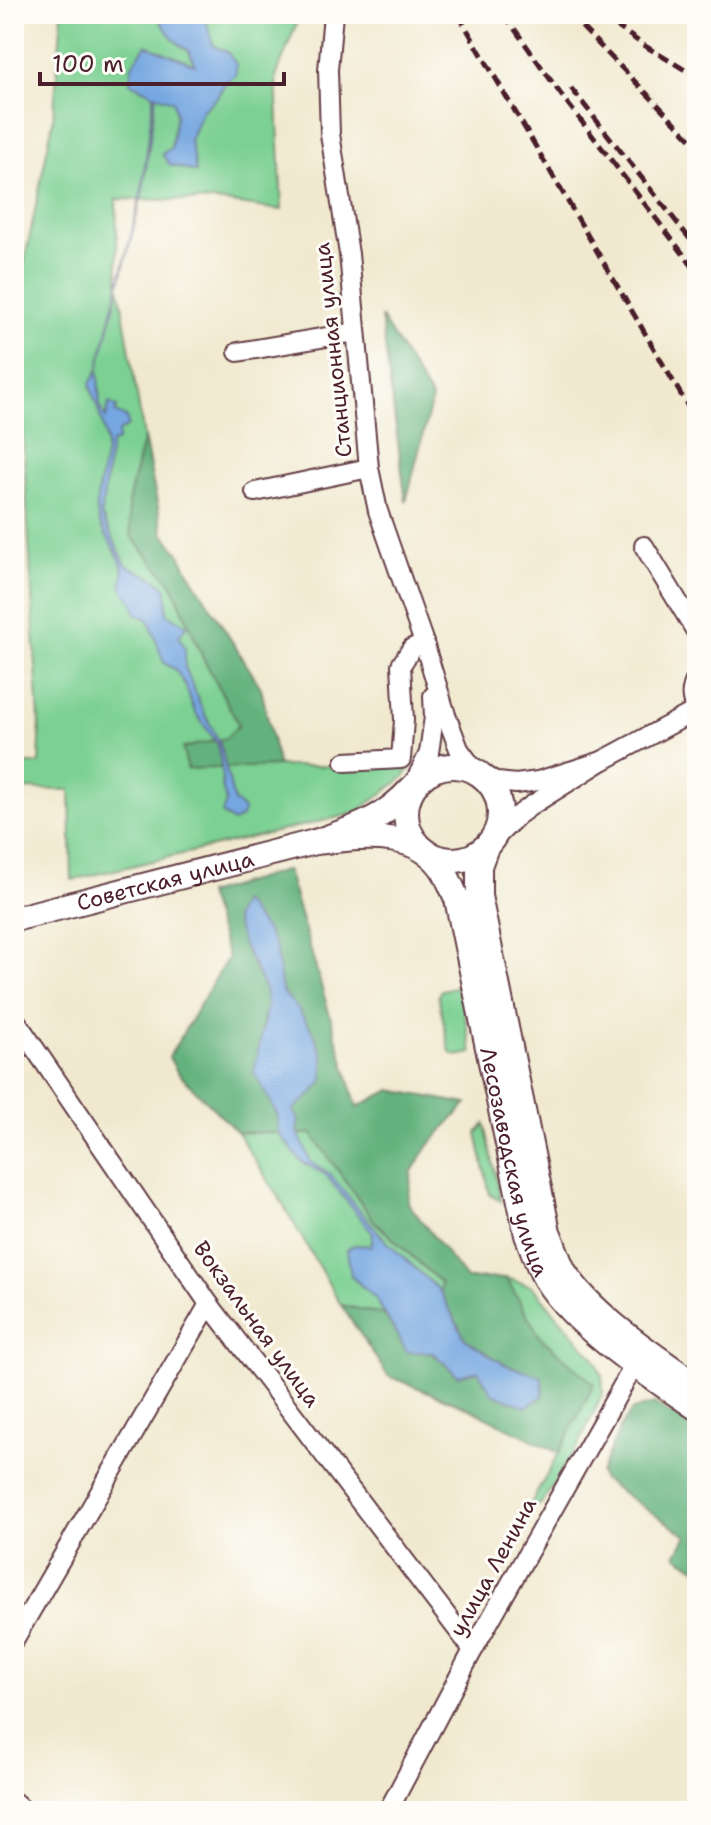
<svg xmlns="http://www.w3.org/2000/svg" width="711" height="1825" viewBox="0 0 711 1825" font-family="'Shantell Sans',sans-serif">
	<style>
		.green { fill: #7bd093; stroke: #62785f; stroke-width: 2 }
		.forest { fill: #64b27d; stroke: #576854; stroke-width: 2 }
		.water { fill: #76a7e1; stroke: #606386; stroke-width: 2 }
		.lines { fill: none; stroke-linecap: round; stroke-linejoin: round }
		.minor-casing { stroke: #633d44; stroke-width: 22 }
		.major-casing { stroke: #633d44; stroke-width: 28 }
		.minor { stroke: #fff; stroke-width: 18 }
		.major { stroke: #fff; stroke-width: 24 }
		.rail { stroke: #4a1f2b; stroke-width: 5; stroke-dasharray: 12 6; stroke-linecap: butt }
		.labels { text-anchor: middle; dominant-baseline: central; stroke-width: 6; stroke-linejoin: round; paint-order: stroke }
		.street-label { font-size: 22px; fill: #4a1f2b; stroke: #fdfcf7 }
	</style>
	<rect width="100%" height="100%" fill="#fdfcf7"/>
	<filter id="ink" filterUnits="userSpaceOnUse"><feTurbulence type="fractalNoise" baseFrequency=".0125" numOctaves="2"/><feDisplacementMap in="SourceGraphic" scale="16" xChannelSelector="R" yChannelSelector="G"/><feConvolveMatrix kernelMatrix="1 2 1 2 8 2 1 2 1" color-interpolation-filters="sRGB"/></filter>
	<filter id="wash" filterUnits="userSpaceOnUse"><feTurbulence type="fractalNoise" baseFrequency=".006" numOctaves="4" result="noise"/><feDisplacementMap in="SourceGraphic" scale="32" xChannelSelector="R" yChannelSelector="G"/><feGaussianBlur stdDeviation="1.8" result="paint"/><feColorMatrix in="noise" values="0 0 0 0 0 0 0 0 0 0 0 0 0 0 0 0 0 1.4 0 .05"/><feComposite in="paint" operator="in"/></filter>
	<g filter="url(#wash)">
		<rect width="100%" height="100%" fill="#f1e9cf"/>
		<!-- green -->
		<g class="green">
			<polygon points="62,14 300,14 276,77 282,210 216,201 116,199 118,280 144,437 128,503 131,536 172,584 203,658 239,725 227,738 183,748 187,768 278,766 412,766 403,778 356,813 72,880 70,790 14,789 14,764 39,764 40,739 21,399 14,382 14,314 53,121"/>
			<polygon points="459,986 472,1053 457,1056 450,1052 438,996 441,990"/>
			<polygon points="485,1124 501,1201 490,1195 477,1133"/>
			<polygon points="237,1132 312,1134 374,1221 441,1283 440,1291 374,1235 371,1246 354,1245 351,1276 376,1299 385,1315 341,1305 278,1196"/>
			<polygon points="506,1278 532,1286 595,1359 602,1376 603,1393 578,1446 541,1504 528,1509 559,1453 593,1384 540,1337"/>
		</g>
		<!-- forest -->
		<g class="forest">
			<polygon points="381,317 432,399 406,502"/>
			<polygon points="144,437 163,533 180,555 187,569 261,688 278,766 187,769 183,748 226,738 239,725 203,658 172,584 131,536 128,503"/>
			<polygon points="287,870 357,1107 391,1090 467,1104 429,1145 412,1171 408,1203 466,1279 506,1278 540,1337 594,1384 559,1453 464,1406 388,1376 341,1305 385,1315 407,1352 432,1352 458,1376 478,1371 542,1377 504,1364 465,1339 440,1291 441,1283 374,1221 312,1134 237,1132 177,1072 169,1057 228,957 207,894"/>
			<polygon points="654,1404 697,1429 697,1569 676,1555 687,1536 602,1479 600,1473 620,1428 632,1410"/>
		</g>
		<!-- water -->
		<g class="water">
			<path d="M155,14h53l-1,9 6,22 14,7 9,12v11l-11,8 -8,14 -15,14 -12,29 6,32 -26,-7 -8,-11 9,-6 5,-33 -3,-14 -17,-6 -13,95 -45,180 2,38 6,10 3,-15 8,4 -2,6 12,5 1,8 -10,6v9l-7,2 -10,72 25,50 31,15 10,9v25l20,11 -8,11 6,13v18l16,40 19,36 14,58 10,9 -2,7 -9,5 -11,-8 4,-12 -4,-16v-14l-4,-27 -23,-33 -10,-27 -10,-16 -11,-6c-6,-15 -9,-30 -16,-44l-12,-5 -2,-9 -13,-19c10,-25 -17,-45 -23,-68 -6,-19 9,-55 8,-74 -1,-21 -11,-40 -16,-60l8,-14 44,-180 12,-96 -24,-11 2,-18 14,-20 49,20 -6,-14 -15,-11z"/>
			<polygon points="242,901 267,932 275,946 282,991 298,1009 314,1034 323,1056 323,1080 313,1093 293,1110 299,1121 297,1130 311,1162 330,1174 365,1217 387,1242 440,1291 465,1339 504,1364 542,1377 543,1396 526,1407 492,1393 478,1371 458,1376 432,1352 407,1352 376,1299 351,1276 347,1250 354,1245 371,1246 373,1234 325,1174 303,1163 278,1133 278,1116 254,1072 267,1004 265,989 243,945 234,918"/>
		</g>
	</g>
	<g filter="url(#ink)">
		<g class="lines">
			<!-- minor casing -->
			<g class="minor-casing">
				<g id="minor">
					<polyline points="333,14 328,70 330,134 349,254 369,468 378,511 424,643 446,715 459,749 475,771 498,782 516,784 538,781 602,761"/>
					<polyline points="238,352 356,332"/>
					<polyline points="255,492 369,468"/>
					<polyline points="644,546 697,633"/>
					<path d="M697,677c-7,12 -8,22 0,34"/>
					<polyline points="345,762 401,759 404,720 401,665 412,648 424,643"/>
					<polyline points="412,788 429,753 434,717 433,696"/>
					<polyline points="486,847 517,816 532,805 602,761 697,710"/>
					<polyline points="14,1018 209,1304 473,1650"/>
					<polyline points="14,1640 209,1304"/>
					<polyline points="14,1802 24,1811"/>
					<polyline points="388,1811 473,1650 640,1355"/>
				</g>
			</g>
			<!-- major casing -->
			<g class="major-casing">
				<g id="major">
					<circle cx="453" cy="813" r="47"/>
					<path id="s1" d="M315,842c42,-4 102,-15 129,29 5,9 9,19 13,28l70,336c6,14 11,32 19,45 32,50 103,95 151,128"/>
					<path d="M486,847l-7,19v30l69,336c6,13 10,29 17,41 29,44 89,82 132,113"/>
					<path id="s2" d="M14,919l301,-77c40,-14 67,-21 97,-54"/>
				</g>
			</g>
			<!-- minor -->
			<use href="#minor" class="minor"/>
			<!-- major -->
			<use href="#major" class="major"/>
			<!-- rail -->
			<g class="rail">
				<polyline points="458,14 697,422"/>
				<polyline points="504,14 562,96 697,272"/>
				<polyline points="569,14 697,145"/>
				<polyline points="599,14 645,46 697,77"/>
				<polyline points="571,88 697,248"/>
			</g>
		</g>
	</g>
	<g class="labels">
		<!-- street labels -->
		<g class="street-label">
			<text transform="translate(333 350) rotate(-96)">Станционная улица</text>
			<text stroke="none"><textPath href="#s2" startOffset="156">Советская улица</textPath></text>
			<text stroke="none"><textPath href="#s1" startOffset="440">Лесозаводская улица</textPath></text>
			<text transform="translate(257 1324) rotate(54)">Вокзальная улица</text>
			<text transform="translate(493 1567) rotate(-61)">улица Ленина</text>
		</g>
	</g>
	<!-- margin -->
	<rect width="711" height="1825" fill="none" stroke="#fdfcf7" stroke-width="48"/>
	<!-- scale -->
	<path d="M40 72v12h244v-12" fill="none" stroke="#4a1f2b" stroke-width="4"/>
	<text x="52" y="72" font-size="24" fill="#4a1f2b" stroke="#fdfcf7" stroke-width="6" paint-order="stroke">100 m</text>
</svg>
